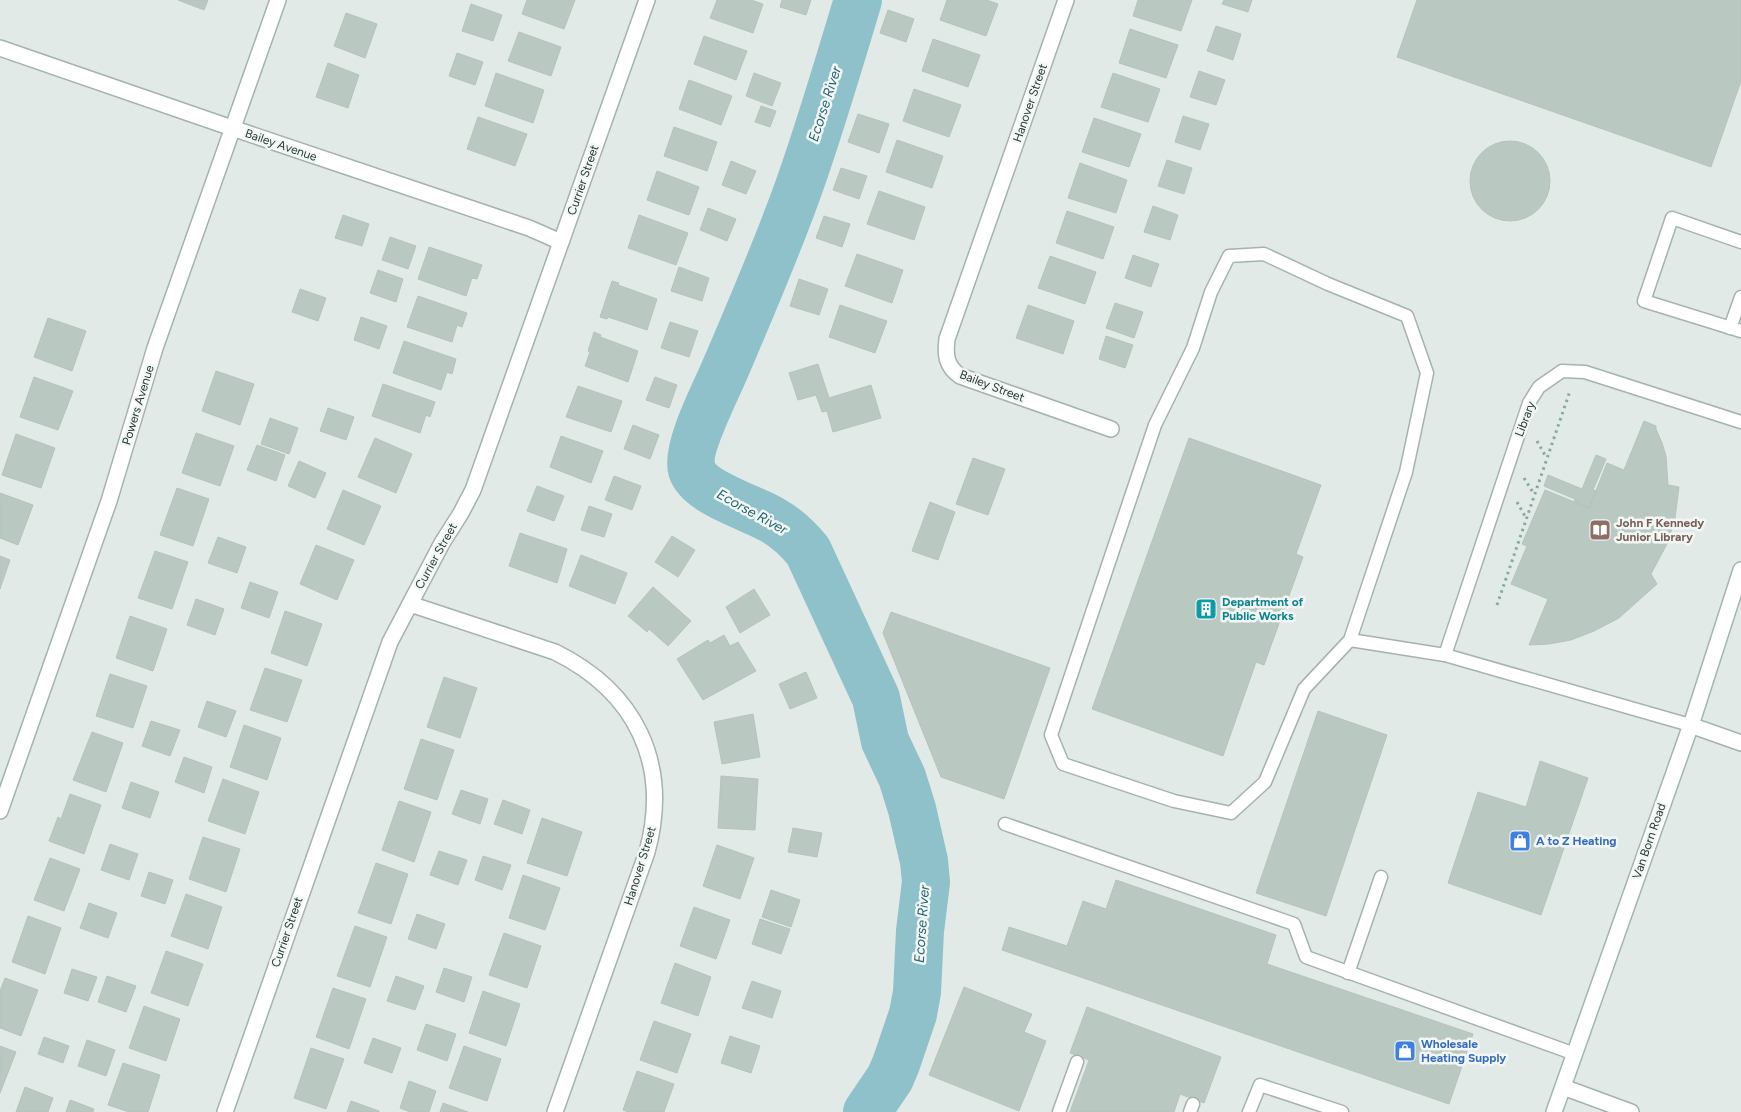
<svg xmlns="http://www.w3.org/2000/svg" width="1741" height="1112" viewBox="0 0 1741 1112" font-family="Figtree,sans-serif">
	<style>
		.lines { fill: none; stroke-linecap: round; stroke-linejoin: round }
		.river { stroke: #8fc1ca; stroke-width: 48 }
		.building { fill: #bac8c2; stroke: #b5c3bd }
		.lane-casing { stroke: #a5b2ae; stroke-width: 15 }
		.street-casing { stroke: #a5b2ae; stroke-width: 18 }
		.secondary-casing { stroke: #a2b5ae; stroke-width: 18 }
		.path { stroke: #85ab9f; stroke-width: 3; stroke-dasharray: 2.5 4; stroke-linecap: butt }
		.lane { stroke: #fff; stroke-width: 12 }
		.street { stroke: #fff; stroke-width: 15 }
		.secondary { stroke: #fff; stroke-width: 15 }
		.labels { text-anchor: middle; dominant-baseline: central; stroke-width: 5; stroke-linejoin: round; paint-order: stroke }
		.street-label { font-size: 12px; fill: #243a34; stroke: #f2f7f5 }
		.education-label { font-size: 12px; font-weight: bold; fill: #785e54; stroke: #f2f7f5; text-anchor: start }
		.culture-label { font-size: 12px; font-weight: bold; fill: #0d838f; stroke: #f2f7f5; text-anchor: start }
		.shop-label { font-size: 12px; font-weight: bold; fill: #366cbe; stroke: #f2f7f5; text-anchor: start }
		.water-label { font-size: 14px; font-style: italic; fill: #246370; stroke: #f2f7f5 }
	</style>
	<rect width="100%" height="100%" fill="#e2eae7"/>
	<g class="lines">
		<!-- river -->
		<path class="river" d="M858,0c-18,60 -36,121 -57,181 -22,63 -49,125 -75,186 -9,22 -41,82 -34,103 8,24 62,38 82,51 14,8 24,18 34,30l68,147 9,43 17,36 10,32 12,52 2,21 -6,49 -3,61 -4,22 -17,50 -6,14 -23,34"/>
	</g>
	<!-- building -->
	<g class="building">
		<polygon points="178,0 208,0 204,10"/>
		<polygon points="527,0 575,0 564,29 522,14"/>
		<polygon points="717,0 751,0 763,4 753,33 710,18"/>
		<polygon points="782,0 811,0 806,15 780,7"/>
		<polygon points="947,0 987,0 998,4 986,36 940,20"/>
		<polygon points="1138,0 1192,0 1181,31 1133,16"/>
		<polygon points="1224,0 1252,0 1248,12 1222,4"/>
		<polygon points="1417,0 1741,0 1741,81 1711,167 1397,57"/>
		<polygon points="471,4 502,15 493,41 462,31"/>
		<polygon points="888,10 914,19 906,42 880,33"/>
		<polygon points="346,13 377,24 365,58 334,46"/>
		<polygon points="1216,26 1241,34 1233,60 1207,51"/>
		<polygon points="1130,29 1178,45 1166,78 1119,63"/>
		<polygon points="519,32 561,47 551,76 508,61"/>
		<polygon points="704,36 747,51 736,80 694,64"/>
		<polygon points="933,39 980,55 968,87 922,71"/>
		<polygon points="457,53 483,62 475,85 449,76"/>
		<polygon points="328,63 359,75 348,108 316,97"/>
		<polygon points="1199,71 1225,80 1216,105 1190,97"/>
		<polygon points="496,73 544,90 533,123 485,106"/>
		<polygon points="754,73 781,83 772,106 746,96"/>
		<polygon points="1113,73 1160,89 1148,122 1101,107"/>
		<polygon points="689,80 732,96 721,125 679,109"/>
		<polygon points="914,89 961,105 949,137 903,121"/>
		<polygon points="761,106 776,111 770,127 755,122"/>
		<polygon points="858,114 889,124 879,153 848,142"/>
		<polygon points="1183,116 1209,124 1200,150 1175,142"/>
		<polygon points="478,117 527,134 515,166 467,149"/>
		<polygon points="1094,118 1141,134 1129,167 1082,152"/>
		<polygon points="674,127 717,142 707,171 664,156"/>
		<polygon points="897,140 943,156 932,188 886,172"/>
		<circle cx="1510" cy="181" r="40"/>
		<polygon points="1167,160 1192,168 1184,194 1158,186"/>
		<polygon points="731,161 756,171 746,194 722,185"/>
		<polygon points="1080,163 1127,180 1116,213 1068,198"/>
		<polygon points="841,168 867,176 859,199 833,190"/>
		<polygon points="657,171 699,187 689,215 647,200"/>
		<polygon points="879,191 925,207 914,240 867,224"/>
		<polygon points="1153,206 1178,215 1170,240 1144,232"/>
		<polygon points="708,208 736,219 727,241 700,230"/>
		<polygon points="1067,211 1114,227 1103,259 1056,243"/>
		<polygon points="343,215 369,224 362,246 335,238"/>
		<polygon points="639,215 688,233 676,265 628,248"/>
		<polygon points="824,216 850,224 842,247 816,238"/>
		<polygon points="390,237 416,246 408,269 382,260"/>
		<polygon points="429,247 482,265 477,279 472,278 466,296 418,279"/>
		<polygon points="857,254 903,270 892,303 845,286"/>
		<polygon points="1133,255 1159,264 1151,287 1125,278"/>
		<polygon points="1050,256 1096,272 1085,304 1038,288"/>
		<polygon points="679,267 709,278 702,301 671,291"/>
		<polygon points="378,270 403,279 396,302 370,293"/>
		<polygon points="799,279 828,289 819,315 790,306"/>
		<polygon points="612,281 619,283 618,285 657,299 647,330 608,317 607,319 600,317"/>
		<polygon points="300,289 326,298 318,321 292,312"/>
		<polygon points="418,296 467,313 462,327 457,325 452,342 407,327"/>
		<polygon points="1115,303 1143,312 1134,338 1106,328"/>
		<polygon points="840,305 887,321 875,353 829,337"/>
		<polygon points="1028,305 1074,321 1063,354 1016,338"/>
		<polygon points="361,317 387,326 379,349 354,340"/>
		<polygon points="48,318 86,331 72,371 34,357"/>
		<polygon points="670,322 698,331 689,357 661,348"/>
		<polygon points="594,332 601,335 600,337 638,351 628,382 585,366 590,352 588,351"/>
		<polygon points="1106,336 1133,345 1125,368 1099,359"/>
		<polygon points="404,341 456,359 452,374 447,372 441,390 393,373"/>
		<polygon points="818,364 829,398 871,385 881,418 833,432 827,411 822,412 816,395 798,400 789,373"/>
		<polygon points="216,371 254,384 240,425 202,411"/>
		<polygon points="34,377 73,391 58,430 20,417"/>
		<polygon points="655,377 677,385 669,408 646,400"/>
		<polygon points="383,384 435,402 430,417 426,415 420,433 372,416"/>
		<polygon points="578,386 622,401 611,432 566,417"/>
		<polygon points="328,408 354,417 346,440 320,431"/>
		<polygon points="270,418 298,428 289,454 261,444"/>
		<polygon points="1644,421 1656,426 1656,429 1662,443 1666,456 1668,485 1679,487 1675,518 1668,542 1651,574 1657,584 1619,618 1594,631 1571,640 1549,644 1529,645 1548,599 1511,584 1527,546 1522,544 1545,490 1589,508 1607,463 1624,470"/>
		<polygon points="633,425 659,435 650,459 624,449"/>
		<polygon points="196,433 234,446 220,486 182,473"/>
		<polygon points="16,434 55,448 41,488 2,475"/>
		<polygon points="561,436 603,451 591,483 550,467"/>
		<polygon points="375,438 412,454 396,493 358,477"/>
		<polygon points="1189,438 1321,485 1296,554 1303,557 1264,665 1256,662 1223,756 1092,709"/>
		<polygon points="257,445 285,455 276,481 247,470"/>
		<polygon points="1596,455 1606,459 1593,490 1596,491 1589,508 1574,502 1575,499 1544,486 1548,475 1582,489"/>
		<polygon points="973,458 1005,469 988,515 956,504"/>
		<polygon points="299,461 326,473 315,498 288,486"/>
		<polygon points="614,476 641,486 632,510 605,500"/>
		<polygon points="537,486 564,496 554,521 527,511"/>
		<polygon points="177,488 209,499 193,546 160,535"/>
		<polygon points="343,490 381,506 364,545 327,529"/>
		<polygon points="0,493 33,505 18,545 0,538"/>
		<polygon points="930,502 955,512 938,560 912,551"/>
		<polygon points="589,506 612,514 604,537 581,530"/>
		<polygon points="520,533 567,549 557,583 509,566"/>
		<polygon points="672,536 695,550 678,577 655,562"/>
		<polygon points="218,537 246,547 237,573 208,563"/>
		<polygon points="316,545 354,560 337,600 300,584"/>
		<polygon points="155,551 188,562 172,609 138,598"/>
		<polygon points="581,555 627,573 615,604 569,586"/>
		<polygon points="0,556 10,560 0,589"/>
		<polygon points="250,582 278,592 269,618 241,608"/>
		<polygon points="653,587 691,621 668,646 649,629 647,632 628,616"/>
		<polygon points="754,589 770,615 740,633 726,607"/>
		<polygon points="196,599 224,609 215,635 187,625"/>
		<polygon points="285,611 322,624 307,666 271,653"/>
		<polygon points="891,612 1050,668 1004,799 941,777 883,633"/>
		<polygon points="130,616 167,629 153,671 116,658"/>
		<polygon points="724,635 730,646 738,642 756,671 703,700 677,659 708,640 710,643"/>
		<polygon points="265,668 302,680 287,722 250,710"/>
		<polygon points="806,672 817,698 790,709 779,684"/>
		<polygon points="110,674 147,686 133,728 96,716"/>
		<polygon points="444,677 477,688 460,738 427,727"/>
		<polygon points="207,701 236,711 226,737 198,727"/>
		<polygon points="1318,711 1387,735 1326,916 1256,893"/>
		<polygon points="753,714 760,757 722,764 714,722"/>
		<polygon points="151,721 180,730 170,756 142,746"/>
		<polygon points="244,725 281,738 267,780 230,767"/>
		<polygon points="92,732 123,743 106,792 73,780"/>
		<polygon points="421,739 454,750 437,800 404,789"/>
		<polygon points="184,757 212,767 204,793 175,782"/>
		<polygon points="1540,761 1588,778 1541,915 1448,883 1478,792 1526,807"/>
		<polygon points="721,776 758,779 755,830 718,828"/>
		<polygon points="223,779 259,792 245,834 208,821"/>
		<polygon points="131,782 159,792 150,818 122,808"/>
		<polygon points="461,790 488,799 480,824 452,814"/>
		<polygon points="70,794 101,805 84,854 49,841 58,817 61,819"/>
		<polygon points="503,800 530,810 522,834 494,824"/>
		<polygon points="399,801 431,812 414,862 382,850"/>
		<polygon points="542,818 582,832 567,876 527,863"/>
		<polygon points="793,828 822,833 817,857 788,852"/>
		<polygon points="203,837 240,849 226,892 189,879"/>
		<polygon points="110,844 138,854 129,880 101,870"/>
		<polygon points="717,845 754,858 740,899 703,886"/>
		<polygon points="439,851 467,860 458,885 430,875"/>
		<polygon points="483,856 511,865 502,890 475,880"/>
		<polygon points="50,858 80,869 64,911 34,900"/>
		<polygon points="376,863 408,874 391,924 358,913"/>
		<polygon points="149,872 173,880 165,904 141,896"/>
		<polygon points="523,875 560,888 545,930 509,918"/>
		<polygon points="1116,880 1276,935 1267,964 1473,1034 1449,1104 1002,950 1009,927 1067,946 1083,901 1106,909"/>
		<polygon points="771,890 800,900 791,927 762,917"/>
		<polygon points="186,894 222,907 208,949 171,936"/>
		<polygon points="89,903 117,913 108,938 80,928"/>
		<polygon points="694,907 730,920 716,959 680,946"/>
		<polygon points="417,914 445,924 436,949 408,939"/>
		<polygon points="28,916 61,928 45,974 12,962"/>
		<polygon points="760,919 790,929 781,954 752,944"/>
		<polygon points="355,926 387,937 370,987 337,976"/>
		<polygon points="504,933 541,946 527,988 489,975"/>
		<polygon points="166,951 203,964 188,1006 151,993"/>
		<polygon points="675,963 711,977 698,1016 661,1003"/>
		<polygon points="444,968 472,977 464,1002 436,992"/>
		<polygon points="72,969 97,977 88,1001 64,993"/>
		<polygon points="107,976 136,986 126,1012 98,1002"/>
		<polygon points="396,976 424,986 415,1010 387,1001"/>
		<polygon points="5,978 38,990 21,1036 0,1028 0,991"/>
		<polygon points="752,981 781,991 772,1018 742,1008"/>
		<polygon points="964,987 1032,1014 1024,1032 1046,1041 1019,1111 929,1075"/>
		<polygon points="333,988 366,999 349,1049 316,1037"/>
		<polygon points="483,991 520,1004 506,1046 469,1033"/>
		<polygon points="144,1006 180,1019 166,1061 129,1048"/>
		<polygon points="1087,1007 1221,1057 1204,1103 1180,1094 1174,1112 1070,1112 1089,1060 1070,1053"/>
		<polygon points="654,1021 691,1034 677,1073 640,1060"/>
		<polygon points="426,1024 456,1034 447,1061 417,1050"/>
		<polygon points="730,1036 760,1046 751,1073 721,1063"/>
		<polygon points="44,1037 69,1046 63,1063 38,1054"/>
		<polygon points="373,1038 401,1048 392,1073 364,1063"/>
		<polygon points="87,1040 115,1050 106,1076 78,1066"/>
		<polygon points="0,1046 16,1052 0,1093"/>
		<polygon points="464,1046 501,1059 487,1101 449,1088"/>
		<polygon points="311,1048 344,1059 326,1109 294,1098"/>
		<polygon points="123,1063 160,1075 148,1112 129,1112 108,1105"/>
		<polygon points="637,1071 674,1084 664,1112 628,1112 623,1110"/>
		<polygon points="409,1081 436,1091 429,1112 410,1112 400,1108"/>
		<polygon points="25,1087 53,1098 48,1112 16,1112"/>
		<polygon points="70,1100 94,1109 93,1112 66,1112"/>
		<polygon points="351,1101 379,1111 379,1112 347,1112"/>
		<polygon points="443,1103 468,1112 440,1112"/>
	</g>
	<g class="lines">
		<!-- lane casing -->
		<g class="lane-casing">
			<g id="lane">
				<polyline points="1741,242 1672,218 1644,301 1741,331"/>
				<polyline points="1730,328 1741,297"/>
				<polyline points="1350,640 1406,472 1427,373 1407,316 1328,284 1264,254 1229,256 1211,292 1193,348 1155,425 1051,735 1063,764 1174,801 1231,813 1265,782 1304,689 1350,640 1445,655 1690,725"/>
				<polyline points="1445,655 1529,403 1539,387 1562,371 1585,372 1741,422"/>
				<polyline points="1005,824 1294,924 1306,957 1575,1054"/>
				<polyline points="1348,973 1381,877"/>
				<polyline points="1059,1112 1077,1062"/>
				<polyline points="1190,1112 1193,1104"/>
				<polyline points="1249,1112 1260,1085 1342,1112"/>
			</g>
		</g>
		<!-- street casing -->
		<g class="street-casing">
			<g id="street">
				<path d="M1066,0l-119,339c-2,16 -1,27 13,37l151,53"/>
				<polyline points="0,48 232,128 529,228 561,242"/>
				<path d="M410,604l145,48c81,40 116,112 92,200l-92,260"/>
				<polyline points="1690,725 1741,743"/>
				<polyline points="0,811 109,501 155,348 278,0"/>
				<polyline points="1563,1087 1631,1112"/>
				<polyline points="225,1112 390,642 442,543 461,513 473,490 647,0"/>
			</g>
		</g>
		<!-- secondary casing -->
		<g class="secondary-casing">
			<polyline id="secondary" points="1554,1112 1693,719 1741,570"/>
		</g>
		<!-- path -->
		<g class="path">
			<polyline points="1537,441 1546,457"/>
			<polyline points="1524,478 1534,494"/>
			<polyline points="1517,502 1526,518"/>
			<polyline points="1497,605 1570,391"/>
		</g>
		<!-- lane -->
		<use href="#lane" class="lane"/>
		<!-- street -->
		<use href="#street" class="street"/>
		<!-- secondary -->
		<use href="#secondary" class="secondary"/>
	</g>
	<!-- icons -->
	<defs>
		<g id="library-square" transform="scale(1.125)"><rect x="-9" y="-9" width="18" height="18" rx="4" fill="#8d6e63" stroke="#f2f7f5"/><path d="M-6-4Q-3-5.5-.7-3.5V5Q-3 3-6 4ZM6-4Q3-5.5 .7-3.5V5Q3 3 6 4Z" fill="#fff"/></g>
		<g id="building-square" transform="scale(1.125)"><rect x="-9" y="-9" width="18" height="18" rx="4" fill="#0f9aa8" stroke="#f2f7f5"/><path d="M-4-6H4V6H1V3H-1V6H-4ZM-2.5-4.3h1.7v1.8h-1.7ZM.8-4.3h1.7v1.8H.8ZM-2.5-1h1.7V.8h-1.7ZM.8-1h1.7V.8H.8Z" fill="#fff"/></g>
		<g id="shop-square" transform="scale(1.125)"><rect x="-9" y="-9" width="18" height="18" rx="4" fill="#3f7fe0" stroke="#f2f7f5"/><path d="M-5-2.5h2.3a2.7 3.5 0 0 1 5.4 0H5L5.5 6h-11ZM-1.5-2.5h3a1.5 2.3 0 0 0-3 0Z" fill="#fff"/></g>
	</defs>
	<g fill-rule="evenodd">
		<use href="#library-square" x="1600" y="530"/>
		<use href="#building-square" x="1206" y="609"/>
		<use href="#shop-square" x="1520" y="841"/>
		<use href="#shop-square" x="1405" y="1051"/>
	</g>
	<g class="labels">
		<!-- street labels -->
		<g class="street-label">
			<text transform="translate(1030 103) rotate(-71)">Hanover Street</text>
			<text transform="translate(281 145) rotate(19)">Bailey Avenue</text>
			<text transform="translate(583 180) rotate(-71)">Currier Street</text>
			<text transform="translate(992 386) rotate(21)">Bailey Street</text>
			<text transform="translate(138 405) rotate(-73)">Powers Avenue</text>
			<text transform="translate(1525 419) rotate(-69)">Library</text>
			<text transform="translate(436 556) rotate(-61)">Currier Street</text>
			<text transform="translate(1649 841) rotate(-71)">Van Born Road</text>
			<text transform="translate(640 866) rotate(-73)">Hanover Street</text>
			<text transform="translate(287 932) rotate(-71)">Currier Street</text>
		</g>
		<!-- education labels -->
		<g class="education-label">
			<text x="1616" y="523">John F Kennedy<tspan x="1616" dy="14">Junior Library</tspan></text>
		</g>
		<!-- culture labels -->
		<g class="culture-label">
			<text x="1222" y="602">Department of<tspan x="1222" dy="14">Public Works</tspan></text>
		</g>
		<!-- shop labels -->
		<g class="shop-label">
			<text x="1536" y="841">A to Z Heating</text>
			<text x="1421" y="1044">Wholesale<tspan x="1421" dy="14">Heating Supply</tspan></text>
		</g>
		<!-- water labels -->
		<g class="water-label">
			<text transform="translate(825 104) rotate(-72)">Ecorse River</text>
			<text transform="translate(752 512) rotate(29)">Ecorse River</text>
			<text transform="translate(922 924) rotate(-86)">Ecorse River</text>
		</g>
	</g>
</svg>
